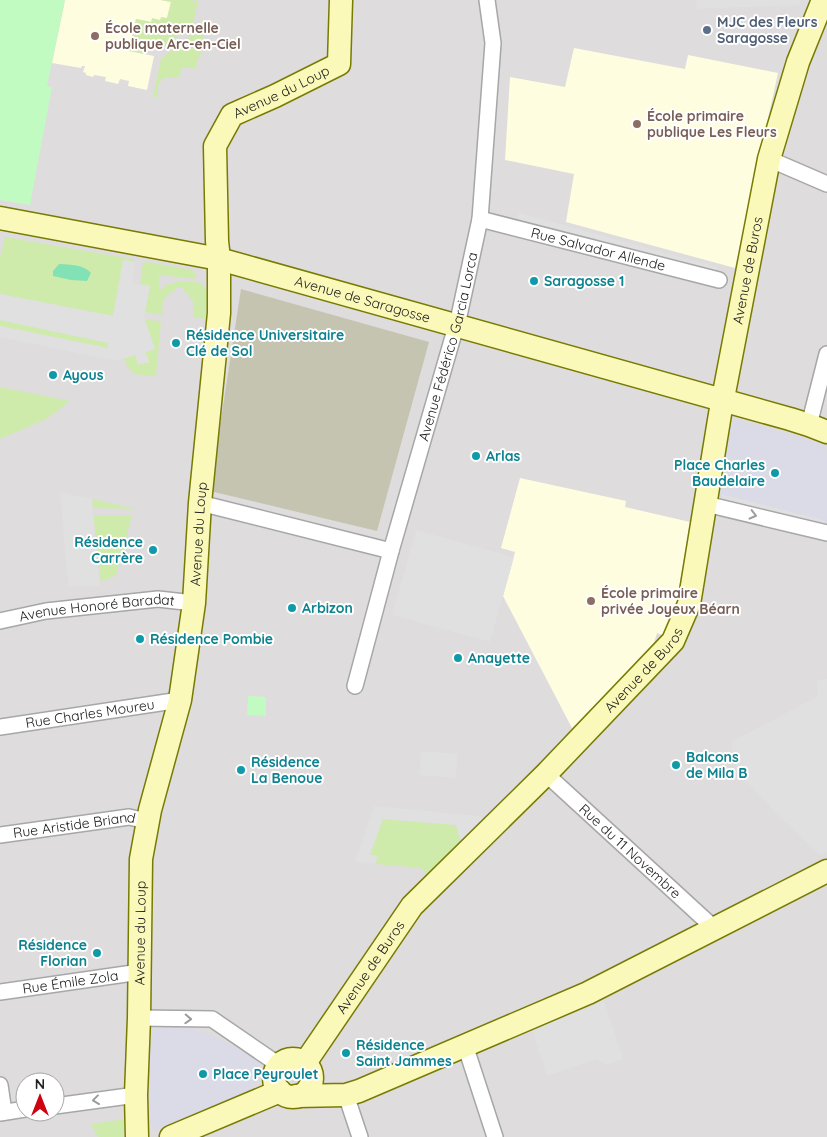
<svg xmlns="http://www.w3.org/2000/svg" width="827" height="1137" viewBox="0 0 827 1137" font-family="Quicksand,sans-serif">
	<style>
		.residential { fill: #dedcdd; fill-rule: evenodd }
		.education { fill: #fffde0 }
		.construction { fill: #c5c4b1 }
		.grass { fill: #cfebab }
		.park { fill: #c2fbc2 }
		.pitch { fill: #82e1b5 }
		.parking { fill: #e0e0e0 }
		.plaza { fill: #dadbe6 }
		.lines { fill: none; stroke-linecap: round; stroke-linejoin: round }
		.street-casing { stroke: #a7a7a7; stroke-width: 18 }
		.secondary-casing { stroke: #777b02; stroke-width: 25 }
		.street { stroke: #fff; stroke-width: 15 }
		.secondary { stroke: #fbf9b9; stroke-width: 22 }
		.oneway { stroke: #9b9b9b }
		.service-dot { fill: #5c6f8a; stroke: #fff; stroke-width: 2 }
		.education-dot { fill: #8d6e63; stroke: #fff; stroke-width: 2 }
		.culture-dot { fill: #0f9aa8; stroke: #fff; stroke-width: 2 }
		.labels { text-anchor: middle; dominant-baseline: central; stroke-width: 4; stroke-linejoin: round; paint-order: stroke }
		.service-label { font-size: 14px; font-weight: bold; fill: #4e5e75; stroke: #fff; text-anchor: start }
		.education-label { font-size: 14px; font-weight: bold; fill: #785e54; stroke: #fff; text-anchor: start }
		.street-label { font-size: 14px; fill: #202020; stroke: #fff }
		.culture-label { font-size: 14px; font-weight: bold; fill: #0d838f; stroke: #fff; text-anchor: start }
	</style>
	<rect width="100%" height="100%" fill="#f0ece6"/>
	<!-- residential -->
	<path class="residential" d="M0,0h827v1137h-827zM25,1082h30v30h-30z"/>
	<!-- education -->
	<g class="education">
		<polygon points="65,0 161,0 171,2 167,19 151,22 136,19 129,51 154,56 147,90 128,86 129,81 120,79 118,84 105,81 106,77 94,75 93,77 86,75 86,73 83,72 85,66 82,66 81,68 52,63"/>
		<polygon points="574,48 685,69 688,55 778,73 735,268 566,222 574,174 505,160 510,77 565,87"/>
		<polygon points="520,478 626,501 625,507 690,522 676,606 668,626 662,635 657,633 653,647 572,728 503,596 515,552 501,548"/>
	</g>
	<!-- construction -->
	<polygon class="construction" points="241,289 429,342 377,531 210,491"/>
	<!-- grass -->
	<g class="grass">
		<polygon points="161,0 188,0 195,1 195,0 198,0 193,25 164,47 148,45 147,54 129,51 136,19 151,22 152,18 160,20 161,17 167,18 171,2"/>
		<path d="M202,20l5,1 -7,37h-2l-3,11 -13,-2 -3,11h-15c-7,4 -6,12 -7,19h-4l8,-38 39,-31z"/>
		<polygon points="5,237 132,259 135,262 125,260 113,316 0,294 0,258"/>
		<path d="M148,262l44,8 4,4v5l-37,-4v17c10,-13 26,-11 42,-9l7,9 -2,27 -13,-2 1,-14 -8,-11 -3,-1v-3l-8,-1v4h-3l-9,9 -1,15 -17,-3 5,-26 -10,-2 3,-21z"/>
		<polygon points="0,320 109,343 108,348 0,326"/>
		<polygon points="145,320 161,321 156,376 134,374 127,366 124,358 155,349"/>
		<polygon points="0,387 70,401 48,418 0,439"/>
		<polygon points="92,499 135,509 93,508"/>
		<polygon points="93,515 132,515 116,575 101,582"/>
		<polygon points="382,819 456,825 461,843 426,875 422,868 375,864 378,856 370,856"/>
		<polygon points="126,1119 123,1137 98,1137 91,1124"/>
	</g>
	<!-- park -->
	<g class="park">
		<polygon points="0,0 65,0 47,86 52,87 30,205 0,200"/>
		<polygon points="248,696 266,697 266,716 247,715"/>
	</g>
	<!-- pitch -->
	<path class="pitch" d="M59,264c12,1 24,0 32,9l-4,8 -16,-1 -18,-4v-5z"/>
	<!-- parking -->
	<g class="parking">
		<polygon points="694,0 801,0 799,5 697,9 696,0"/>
		<polygon points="519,213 717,267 715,275 517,220"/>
		<polygon points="123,260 135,262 132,283 150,286 144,317 155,349 145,352 150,362 138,365 135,355 116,361 0,337 0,326 108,348 108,343 0,320 0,294 113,316"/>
		<polygon points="60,492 92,499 100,586 68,587"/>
		<polygon points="720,494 823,520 827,525 827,530 724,505"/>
		<polygon points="416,530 514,557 490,642 392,615"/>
		<polygon points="827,679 827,852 820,855 773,810 737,771 731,742 818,696 817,681"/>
		<polygon points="421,751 458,754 456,778 419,775"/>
		<polygon points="374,806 479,816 487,822 461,843 456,825 383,819 370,855 378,856 375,864 355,862"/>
		<polygon points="603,997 623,1059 607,1065 596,1059 547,1076 532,1029"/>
	</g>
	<!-- plaza -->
	<g class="plaza">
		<polygon points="736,420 817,442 823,445 827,450 827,525 823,520 721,494 724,505 717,503 730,424"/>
		<polygon points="165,1026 173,1026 191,1029 215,1037 256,1058 259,1062 260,1070 258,1078 253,1087 245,1094 166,1127 160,1129 155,1128 149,1123 148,1119 149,1036 152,1031 157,1028"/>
	</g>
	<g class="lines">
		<!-- street casing -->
		<g class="street-casing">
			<g id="street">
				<polyline points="769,159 827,184"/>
				<path id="s1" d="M480,219l239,61"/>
				<polyline points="809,425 827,354"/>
				<polyline points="200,503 391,551"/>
				<polyline points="706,504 827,533"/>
				<path id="s2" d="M0,621l46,-10 112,-12 36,4"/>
				<path id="s3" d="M355,686l36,-135 68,-235 21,-97 13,-176 -6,-43"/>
				<path id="s4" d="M0,727l180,-27"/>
				<path id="s5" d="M546,774l168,154"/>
				<path id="s6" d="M0,835l129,-18 18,4"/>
				<path id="s7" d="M0,992l140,-20"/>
				<polyline points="139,1018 212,1019 279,1065"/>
				<polyline points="465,1045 495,1137"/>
				<polyline points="0,1085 4,1112"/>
				<polyline points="346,1095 360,1137"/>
				<polyline points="55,1106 136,1095"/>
				<polyline points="0,1113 25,1109"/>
			</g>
		</g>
		<!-- secondary casing -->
		<g class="secondary-casing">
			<g id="secondary">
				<path id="s8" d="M0,218l219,41 571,160 19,6 18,7"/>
				<circle cx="293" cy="1078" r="19"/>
				<path id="s9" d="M305,1063l107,-157 134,-132 127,-133 16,-37 31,-190 49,-255 29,-97 25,-62"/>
				<polyline points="296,1096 346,1095 359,1091 588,993 827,871"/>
				<path id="s10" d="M137,1137l-1,-42 3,-77 2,-159 9,-49 30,-110 14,-97 6,-100 19,-190v-54l-2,-18 -2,-95 17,-31 43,-19 64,-32 2,-64"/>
				<polyline points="171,1137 280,1091"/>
			</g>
		</g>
		<!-- street -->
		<use href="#street" class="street"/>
		<!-- secondary -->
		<use href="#secondary" class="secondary"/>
	</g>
	<!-- one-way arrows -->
	<defs><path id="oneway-chevron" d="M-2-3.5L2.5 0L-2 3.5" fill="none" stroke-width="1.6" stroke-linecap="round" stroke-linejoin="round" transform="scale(1.25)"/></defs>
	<g class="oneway">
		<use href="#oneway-chevron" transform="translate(753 515) rotate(14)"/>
		<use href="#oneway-chevron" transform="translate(188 1019) rotate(2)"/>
		<use href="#oneway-chevron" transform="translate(96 1100) rotate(173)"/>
	</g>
	<!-- markers -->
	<circle class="service-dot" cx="707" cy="30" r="5"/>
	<g class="education-dot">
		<circle cx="95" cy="36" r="5"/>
		<circle cx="637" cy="124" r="5"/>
		<circle cx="591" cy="601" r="5"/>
	</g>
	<g class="culture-dot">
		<circle cx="534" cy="281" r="5"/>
		<circle cx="176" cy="343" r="5"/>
		<circle cx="53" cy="375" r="5"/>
		<circle cx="476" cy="456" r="5"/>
		<circle cx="775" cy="473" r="5"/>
		<circle cx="153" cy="550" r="5"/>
		<circle cx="292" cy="608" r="5"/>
		<circle cx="140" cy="639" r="5"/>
		<circle cx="458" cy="658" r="5"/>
		<circle cx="676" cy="765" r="5"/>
		<circle cx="241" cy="770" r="5"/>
		<circle cx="97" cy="953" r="5"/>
		<circle cx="346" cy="1053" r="5"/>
		<circle cx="203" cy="1074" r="5"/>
	</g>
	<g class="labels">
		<!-- service labels -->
		<g class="service-label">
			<text x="717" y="22">MJC des Fleurs<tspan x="717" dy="16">Saragosse</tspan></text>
		</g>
		<!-- education labels -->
		<g class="education-label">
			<text x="105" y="28">École maternelle<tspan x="105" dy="16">publique Arc-en-Ciel</tspan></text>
			<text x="647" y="116">École primaire<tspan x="647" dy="16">publique Les Fleurs</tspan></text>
			<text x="601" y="593">École primaire<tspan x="601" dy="16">privée Joyeux Béarn</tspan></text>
		</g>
		<!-- street labels -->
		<g class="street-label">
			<text stroke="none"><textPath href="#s10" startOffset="1088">Avenue du Loup</textPath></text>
			<text stroke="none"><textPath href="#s1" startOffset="122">Rue Salvador Allende</textPath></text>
			<text stroke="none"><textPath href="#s9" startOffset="941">Avenue de Buros</textPath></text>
			<text stroke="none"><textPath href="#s8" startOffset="372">Avenue de Saragosse</textPath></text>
			<text stroke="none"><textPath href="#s3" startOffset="352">Avenue Fédérico Garcia Lorca</textPath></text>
			<text stroke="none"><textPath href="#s10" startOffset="609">Avenue du Loup</textPath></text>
			<text stroke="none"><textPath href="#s2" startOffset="98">Avenue Honoré Baradat</textPath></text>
			<text stroke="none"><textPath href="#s9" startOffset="521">Avenue de Buros</textPath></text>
			<text stroke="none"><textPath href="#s4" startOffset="91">Rue Charles Moureu</textPath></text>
			<text stroke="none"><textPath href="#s6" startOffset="75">Rue Aristide Briand</textPath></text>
			<text stroke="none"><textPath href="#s5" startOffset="114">Rue du 11 Novembre</textPath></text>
			<text stroke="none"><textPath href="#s10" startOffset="204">Avenue du Loup</textPath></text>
			<text stroke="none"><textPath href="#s9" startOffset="116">Avenue de Buros</textPath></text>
			<text stroke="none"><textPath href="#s7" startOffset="71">Rue Émile Zola</textPath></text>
		</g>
		<!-- culture labels -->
		<g class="culture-label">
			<text x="544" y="281">Saragosse 1</text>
			<text x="186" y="335">Résidence Universitaire<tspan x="186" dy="16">Clé de Sol</tspan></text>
			<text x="63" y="375">Ayous</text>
			<text x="486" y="456">Arlas</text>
			<text x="765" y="465" text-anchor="end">Place Charles<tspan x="765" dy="16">Baudelaire</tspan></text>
			<text x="143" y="542" text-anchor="end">Résidence<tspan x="143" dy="16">Carrère</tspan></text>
			<text x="302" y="608">Arbizon</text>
			<text x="150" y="639">Résidence Pombie</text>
			<text x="468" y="658">Anayette</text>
			<text x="686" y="757">Balcons<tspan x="686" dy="16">de Mila B</tspan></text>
			<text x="251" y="762">Résidence<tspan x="251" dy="16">La Benoue</tspan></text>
			<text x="87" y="945" text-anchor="end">Résidence<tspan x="87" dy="16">Florian</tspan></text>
			<text x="356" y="1045">Résidence<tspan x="356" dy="16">Saint Jammes</tspan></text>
			<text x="213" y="1074">Place Peyroulet</text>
		</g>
	</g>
	<!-- north arrow -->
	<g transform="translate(40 1097)"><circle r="24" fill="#ffffff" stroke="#a6a6a6"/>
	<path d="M0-4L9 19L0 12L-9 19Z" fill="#cf0010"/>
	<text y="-8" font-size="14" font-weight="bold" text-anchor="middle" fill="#202020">N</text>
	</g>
</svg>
